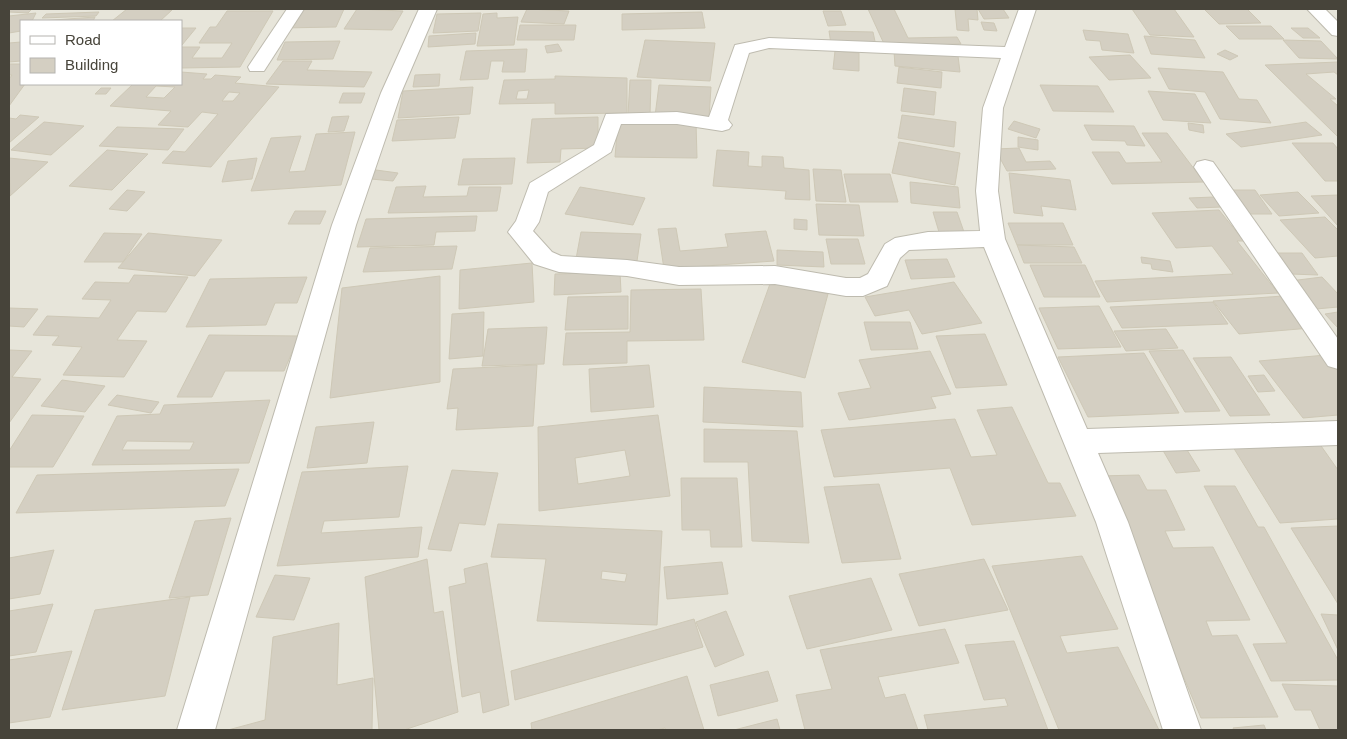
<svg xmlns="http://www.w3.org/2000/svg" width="1347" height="739" viewBox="0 0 1347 739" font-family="Helvetica,sans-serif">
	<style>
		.residential { fill: #e7e5da; fill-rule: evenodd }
		.building { fill: #d4cfc2; stroke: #cec8b6; fill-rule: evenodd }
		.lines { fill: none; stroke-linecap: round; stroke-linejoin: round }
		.street-casing { stroke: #bebbaf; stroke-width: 2 }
		.street { fill: #fff; fill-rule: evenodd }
	</style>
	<rect width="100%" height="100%" fill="#f4f2ec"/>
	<!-- residential -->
	<path class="residential" d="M9,9h1329v721h-1329zM21,21h160v63h-160z"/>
	<!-- building -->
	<g class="building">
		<polygon points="9,9 32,9 28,13 9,12"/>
		<polygon points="127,9 152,9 172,10 160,21 112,21"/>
		<polygon points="302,9 351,9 344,9 336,27 282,28"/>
		<polygon points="357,9 403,11 392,30 344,29"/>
		<polygon points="527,9 529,9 569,11 564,24 521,22"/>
		<polygon points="868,9 894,9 908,38 957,37 961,44 885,46"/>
		<polygon points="955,9 977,9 978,20 968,19 969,31 957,30"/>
		<polygon points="978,9 1003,9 1009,18 984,19"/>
		<polygon points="1132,9 1174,9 1194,37 1150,35"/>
		<polygon points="1204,9 1247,9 1261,23 1219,24"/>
		<polygon points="227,11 273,11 240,67 181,68 181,47 200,47 192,58 222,58 232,43 199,43 210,27 216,27"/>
		<polygon points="823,11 841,11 846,25 828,26"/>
		<polygon points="99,12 96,16 42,18 46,14"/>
		<polygon points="702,12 705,28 622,30 622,14"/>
		<polygon points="36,13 32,21 21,21 21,31 9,33 9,16"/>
		<polygon points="481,13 478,31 433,33 437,14"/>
		<polygon points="497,13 497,18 518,17 514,45 477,46 483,14"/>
		<polygon points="95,17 93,21 40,21"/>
		<polygon points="981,22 994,23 997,31 984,30"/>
		<polygon points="520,25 576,25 574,40 517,40"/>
		<polygon points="1226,26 1271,26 1284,39 1239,39"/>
		<polygon points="181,28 196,28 182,45 181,45"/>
		<polygon points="1291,28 1308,28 1320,38 1303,38"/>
		<polygon points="1083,30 1128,34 1134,53 1102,50 1100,41 1086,40"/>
		<polygon points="829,31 873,32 876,46 831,44"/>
		<polygon points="476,33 475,44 428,47 429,36"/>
		<polygon points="1144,36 1195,40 1205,58 1151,54"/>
		<polygon points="645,40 715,43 710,81 637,77"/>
		<polygon points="1283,40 1321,41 1338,59 1299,58"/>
		<polygon points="340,41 333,59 277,60 285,42"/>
		<polygon points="21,42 21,61 9,62 9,43"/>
		<polygon points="558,44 562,51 547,53 545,46"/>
		<polygon points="527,49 525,72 502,72 504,61 491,61 488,79 460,80 466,51"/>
		<polygon points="1225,50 1238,56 1230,60 1217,54"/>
		<polygon points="835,51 859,53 859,71 833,69"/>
		<polygon points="894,51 958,56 960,72 895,66"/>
		<polygon points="1130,55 1151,78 1109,80 1089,57"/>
		<polygon points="283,61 312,61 307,70 372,72 364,87 266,84"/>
		<polygon points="1338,62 1338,75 1334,72 1306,74 1336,99 1330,99 1338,106 1338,137 1265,65"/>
		<polygon points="9,64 21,64 21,84 25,84 9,106 9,79 12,75 9,75"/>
		<polygon points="899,67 942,72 941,88 897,83"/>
		<polygon points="1158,68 1223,72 1239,99 1257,100 1271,123 1220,119 1205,92 1169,89"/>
		<path d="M181,72l26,2 -4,5h8l4,-4 26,2 -6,6 44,4 -68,80 -49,-4 11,-12 12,1 33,-38 -16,-2 -14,15 -30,-2 13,-14 -61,-5 23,-22h48zM156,86l19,1 -11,11 -18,-1zM229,92l11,1 -7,8h-11z"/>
		<polygon points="440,74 439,86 413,87 415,75"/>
		<path d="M555,76l72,2v35l-72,1v-11l-56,1 5,-24 51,-1zM529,90l-2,9h-11l2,-8z"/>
		<polygon points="630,80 651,80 650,115 628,114"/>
		<polygon points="659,85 711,87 709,118 655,116"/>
		<polygon points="1040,85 1098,86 1114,112 1053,111"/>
		<polygon points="473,87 470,114 398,118 403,91"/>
		<polygon points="101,88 111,88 106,94 95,94"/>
		<polygon points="904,88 936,92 934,115 901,111"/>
		<polygon points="1148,91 1195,94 1211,123 1163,120"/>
		<polygon points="343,93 365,93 361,103 339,103"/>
		<polygon points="20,115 39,117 9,143 9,118 16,119"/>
		<polygon points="902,115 956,122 954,147 898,138"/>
		<polygon points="349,116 344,131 328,132 332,117"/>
		<polygon points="459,117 455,138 392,141 397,120"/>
		<polygon points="598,117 598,148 561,149 560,162 527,163 532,119"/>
		<polygon points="618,121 696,122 697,158 615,157"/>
		<polygon points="1014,121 1040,129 1036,138 1008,129"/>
		<polygon points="44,122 84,126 51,155 11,150"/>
		<polygon points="1306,122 1322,135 1241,147 1226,134"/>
		<polygon points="1188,123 1203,125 1204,133 1189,130"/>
		<polygon points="1084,125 1134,126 1145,146 1127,145 1125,141 1092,140"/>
		<polygon points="117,127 184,129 168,150 99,146"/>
		<polygon points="355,132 341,185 251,191 271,138 301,136 289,172 305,171 316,134"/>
		<polygon points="1142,133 1167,133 1204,182 1112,184 1092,152 1119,152 1126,163 1162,162"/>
		<polygon points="1018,137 1038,140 1038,150 1018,147"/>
		<polygon points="899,142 960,153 955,185 892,173"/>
		<polygon points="1292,143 1333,143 1338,149 1338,181 1325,181"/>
		<polygon points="1019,148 1026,162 1050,161 1056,169 1007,171 995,149"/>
		<polygon points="107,150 148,154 112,190 69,186"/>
		<polygon points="717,150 749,152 748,166 762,167 762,156 783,157 784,168 809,170 810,200 785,199 786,191 713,186"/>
		<polygon points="9,158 48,162 10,196"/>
		<polygon points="257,158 252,179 222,182 228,161"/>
		<polygon points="515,158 512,184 458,185 463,159"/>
		<polygon points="813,169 841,170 846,202 816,201"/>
		<polygon points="376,170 398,173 393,181 371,179"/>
		<polygon points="1009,173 1070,180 1076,210 1041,206 1043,216 1014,213"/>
		<polygon points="844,174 890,174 898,202 850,202"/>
		<polygon points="910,182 958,187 960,208 911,203"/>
		<polygon points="426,186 423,197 467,196 469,187 501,187 497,211 388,213 396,187"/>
		<polygon points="580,187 645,198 633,225 565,214"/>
		<polygon points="127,190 145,192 127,211 109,209"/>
		<polygon points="1229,190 1255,190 1272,214 1246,214"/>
		<polygon points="1298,192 1319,213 1279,216 1260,195"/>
		<polygon points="1338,195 1338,226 1311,196"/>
		<polygon points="1214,197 1222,207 1197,208 1189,198"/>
		<polygon points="816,204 859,205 864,236 819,235"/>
		<polygon points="1219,210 1244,241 1237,241 1278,293 1107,302 1095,281 1233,274 1212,246 1176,248 1152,213"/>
		<polygon points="295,211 326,211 320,224 288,224"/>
		<polygon points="933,212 957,212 964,232 939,232"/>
		<polygon points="477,216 475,231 436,232 434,245 357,247 366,219"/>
		<polygon points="1325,217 1338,230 1338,256 1315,258 1280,220"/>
		<polygon points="794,219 807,220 807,230 794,229"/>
		<polygon points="1008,223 1063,223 1073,245 1017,245"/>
		<polygon points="676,228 680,251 728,247 725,234 766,231 774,261 664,269 658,229"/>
		<polygon points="581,232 641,234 637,261 576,259"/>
		<polygon points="104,233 142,234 123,262 84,262"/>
		<polygon points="148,233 222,240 195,276 118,268"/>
		<polygon points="826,239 858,239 865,264 831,264"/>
		<polygon points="1017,245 1074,247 1082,263 1024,263"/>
		<polygon points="457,246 452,269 363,272 370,248"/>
		<polygon points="777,250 823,252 824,267 777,265"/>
		<polygon points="1276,253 1302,253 1318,275 1291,274"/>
		<polygon points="1141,257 1170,261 1173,272 1152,269 1151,264 1142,263"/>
		<polygon points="947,259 955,277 911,279 905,260"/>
		<polygon points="532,263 534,302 459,309 460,270"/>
		<polygon points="1030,265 1085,265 1100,297 1044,297"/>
		<polygon points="620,272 621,292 554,295 555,274"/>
		<polygon points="134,275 188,277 166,312 137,311 117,340 147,341 124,377 63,375 82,347 52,345 59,336 33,335 47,316 99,318 111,300 82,299 95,282 129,283"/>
		<polygon points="440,276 440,382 330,398 342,288"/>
		<polygon points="307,277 297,303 275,303 266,325 186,327 210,279"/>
		<polygon points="1322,277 1338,294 1338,307 1316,309 1290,281"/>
		<polygon points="771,281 828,294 805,378 742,362"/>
		<polygon points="954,282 982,323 922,334 909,310 875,316 865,297"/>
		<polygon points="701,289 704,340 627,341 627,363 563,365 566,333 630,332 631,290"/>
		<polygon points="628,296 628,329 565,330 568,297"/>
		<polygon points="1283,296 1311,328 1239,334 1213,301"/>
		<polygon points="1213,302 1228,324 1122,328 1110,307"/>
		<polygon points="1099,306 1121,347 1058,349 1039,308"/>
		<polygon points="9,308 38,309 24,327 9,326"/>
		<polygon points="484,312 483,356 449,359 452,314"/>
		<polygon points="1338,312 1338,328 1325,314"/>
		<polygon points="864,322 910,322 918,349 871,350"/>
		<polygon points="547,327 544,364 482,366 488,329"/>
		<polygon points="1166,329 1178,348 1126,351 1114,331"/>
		<polygon points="985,334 1007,385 956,388 936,336"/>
		<polygon points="209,335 299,336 284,371 225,371 212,397 177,397"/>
		<polygon points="9,350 32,351 12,377 41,379 9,423"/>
		<polygon points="1183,350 1220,411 1185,412 1149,351"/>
		<polygon points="930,351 951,394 931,397 936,408 849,420 838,393 871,388 859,360"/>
		<polygon points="1144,353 1179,413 1088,417 1058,357"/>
		<polygon points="1326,355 1338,370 1338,415 1303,418 1259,361"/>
		<polygon points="1231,357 1270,415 1230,416 1193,358"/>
		<polygon points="537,365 533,426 456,430 458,408 447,409 453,369"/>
		<polygon points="649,365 654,407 591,412 589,369"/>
		<polygon points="1264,375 1275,391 1258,392 1248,376"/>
		<polygon points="62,380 105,386 85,412 41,406"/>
		<polygon points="704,387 801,392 803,427 703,422"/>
		<polygon points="117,395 159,402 151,413 108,405"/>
		<path d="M270,400l-21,63 -157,2 25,-49 43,-2 4,-9zM127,441l67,1 -4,8h-68z"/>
		<polygon points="1012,407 1048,483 1060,483 1076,516 972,525 950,468 834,477 821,430 955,419 971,457 997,455 977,410"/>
		<polygon points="32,415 84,416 53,467 9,467 9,451"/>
		<path d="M658,415l12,81 -131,15 -1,-84zM625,450l5,26 -52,8 -3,-26z"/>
		<polygon points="374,422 367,463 307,468 316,427"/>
		<polygon points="704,429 797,431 809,543 752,541 748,462 704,462"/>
		<polygon points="1319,443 1338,470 1338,519 1280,523 1233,447"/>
		<polygon points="1184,445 1200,471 1176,473 1161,447"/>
		<polygon points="408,466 399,517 324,521 321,533 422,527 418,557 277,566 302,472"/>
		<polygon points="239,469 225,506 16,513 37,475"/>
		<polygon points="452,470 498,473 485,525 459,523 451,551 428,549"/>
		<polygon points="1139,475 1147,490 1166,490 1185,530 1165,531 1173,548 1213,547 1250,620 1206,621 1212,636 1237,635 1278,717 1201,718 1098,476"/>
		<polygon points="681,478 737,478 742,547 711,547 710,530 682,530"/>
		<polygon points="879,484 901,559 842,563 824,487"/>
		<polygon points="1204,486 1235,486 1258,527 1264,527 1338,660 1338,680 1271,681 1253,644 1287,643"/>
		<polygon points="231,518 208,595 169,598 195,521"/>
		<path d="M498,524l164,7 -5,94 -120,-4 9,-62 -55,-2zM602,571l25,3 -2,8 -24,-3z"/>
		<polygon points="1338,526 1338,604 1291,528"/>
		<polygon points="54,550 40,594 9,599 9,558"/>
		<polygon points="1082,556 1118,629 1060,636 1067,653 1118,647 1159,730 1059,730 992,566"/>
		<polygon points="427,559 434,613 443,611 458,712 404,730 379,730 365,577"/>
		<polygon points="984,559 1008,610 919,626 899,574"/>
		<polygon points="722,562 728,594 667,599 664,567"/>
		<polygon points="487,563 509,705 483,713 480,692 462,697 449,587 466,583 464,569"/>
		<polygon points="275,575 310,578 294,620 256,617"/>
		<polygon points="871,578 892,630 807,649 789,596"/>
		<polygon points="190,597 165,696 62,710 95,610"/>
		<polygon points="53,604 36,652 9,656 9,611"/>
		<polygon points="726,611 744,655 715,667 696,622"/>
		<polygon points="1321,614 1338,615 1338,650"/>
		<polygon points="694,619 703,647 515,700 511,671"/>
		<polygon points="339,623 337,685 373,678 372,730 228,730 265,720 273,637"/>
		<polygon points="945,629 959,663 878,677 885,698 905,694 918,730 805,730 796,695 832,689 820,650"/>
		<polygon points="1014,641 1048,730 928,730 924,715 1008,706 1005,698 984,700 965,645"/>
		<polygon points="72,651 50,717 9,723 9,660"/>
		<polygon points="768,671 778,701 718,716 710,685"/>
		<polygon points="687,676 704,730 666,730 665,728 657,730 532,730 531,723"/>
		<polygon points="1282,684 1338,686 1338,730 1320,730 1311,710 1295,710"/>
		<polygon points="777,719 780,730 734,730"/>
		<polygon points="1264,725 1266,730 1234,730 1233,728"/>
	</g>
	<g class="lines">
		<!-- street casing -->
		<g class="street-casing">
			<g id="street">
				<polygon points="287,9 304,9 264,71 250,71 248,67"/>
				<polygon points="419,9 437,9 401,93 356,225 215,730 177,730 332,225 381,93"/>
				<path d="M1019,9h17l-33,99 -5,83 7,48 82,190 251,-8v24l-240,8 30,69 73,208h-38l-67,-208 -112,-275 -75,3 -9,8 -13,28 -24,10h-17l-71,-12 -96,1 -52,-9 -68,-4 -25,-8 -26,-32 8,-11 14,-38 64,-38 12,-31 71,-2 32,5 26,-72 34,-7 236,9zM769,48l232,10 -18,50 -7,83 4,40 -52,1 -33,6 -10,6 -17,30 -8,4h-14l-71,-12 -96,1 -52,-7 -66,-4 -9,-4 -19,-21 6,-9 9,-30 63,-40 10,-28h56l45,7 7,-2 3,-4 -4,-5 21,-67z"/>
				<polygon points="1307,9 1325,9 1338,22 1338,36 1332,35"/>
				<polygon points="1205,160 1213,162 1338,339 1338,369 1328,366 1194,167 1197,162"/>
			</g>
		</g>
		<!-- street -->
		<use href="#street" class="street"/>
	</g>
	<!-- border -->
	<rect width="1347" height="739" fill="none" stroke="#47443a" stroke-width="20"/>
	<!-- legend -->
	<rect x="20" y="20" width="162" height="65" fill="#ffffff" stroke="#b5b4b0"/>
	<rect x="30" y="36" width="25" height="8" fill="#ffffff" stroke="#b5b4b0"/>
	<text x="65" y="45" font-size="15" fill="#47443a">Road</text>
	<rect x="30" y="58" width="25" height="15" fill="#d4cfc2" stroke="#b5b4b0"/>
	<text x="65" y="70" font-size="15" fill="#47443a">Building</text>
</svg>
